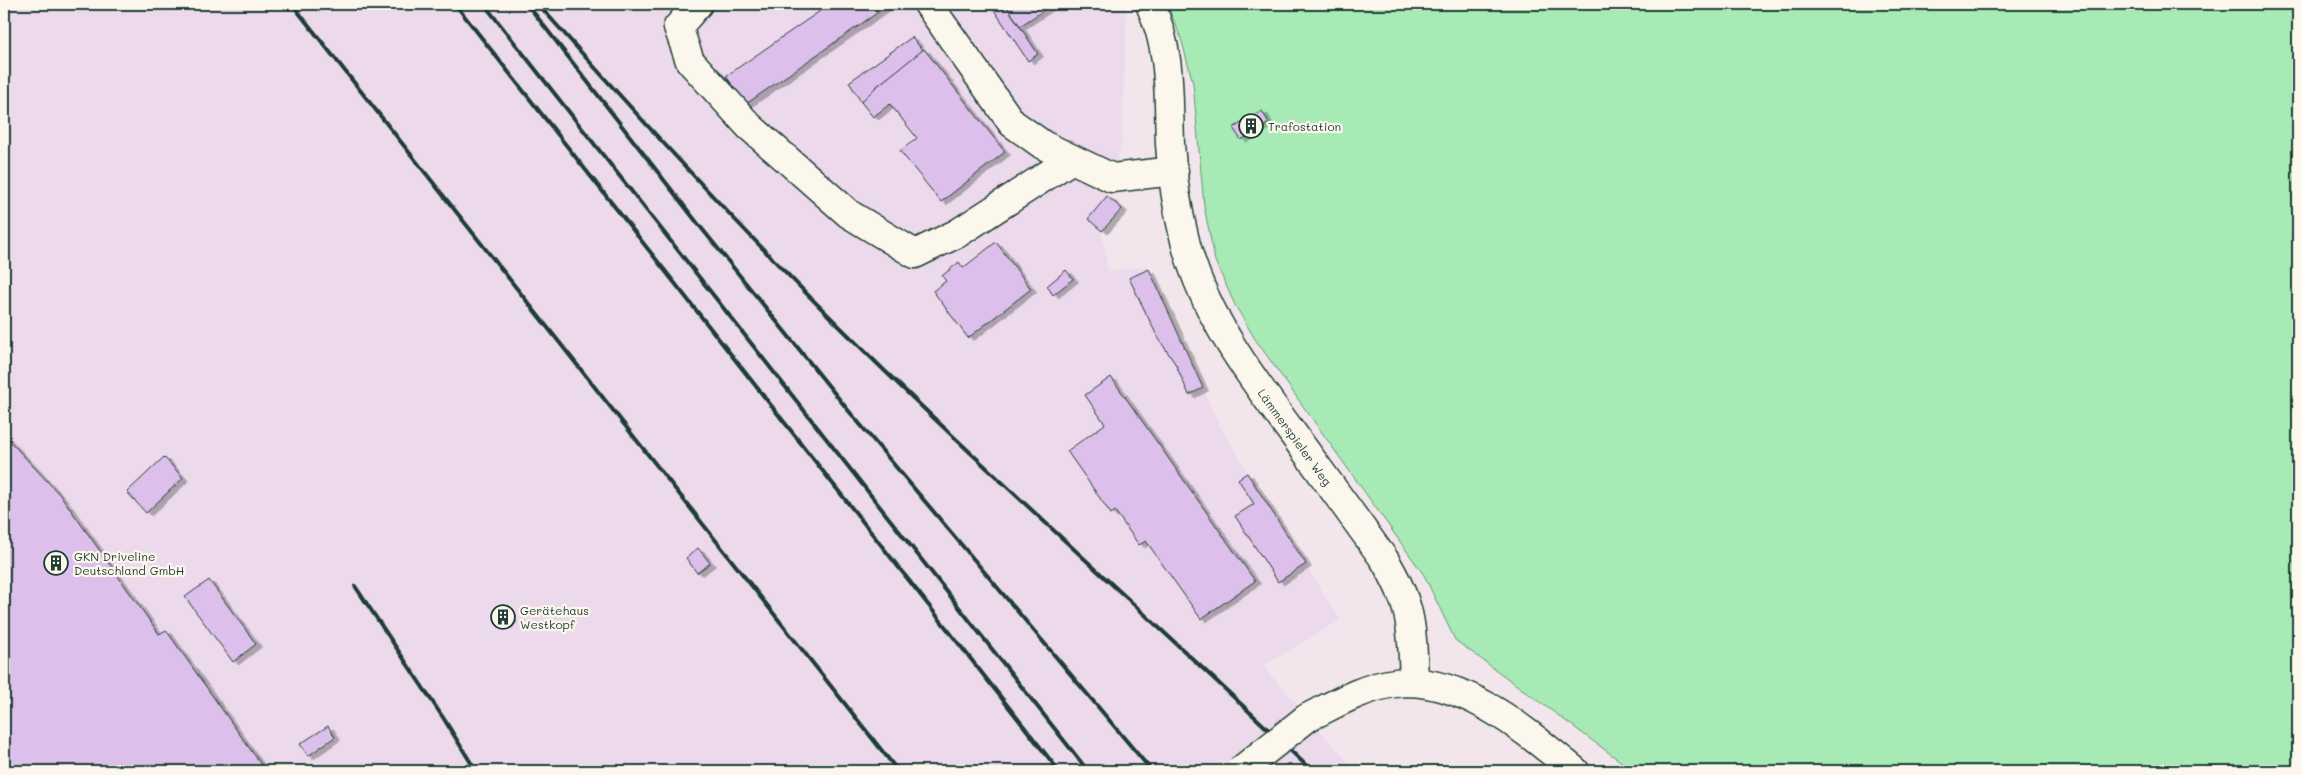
<svg xmlns="http://www.w3.org/2000/svg" width="2302" height="775" viewBox="0 0 2302 775" font-family="Mali,sans-serif">
	<style>
		.built { fill: #ecdaec }
		.green { fill: #a7eab5; stroke: #639474 }
		.building { fill: #ddbfec; stroke: #1f3d34; filter: url(#shadow) }
		.lines { fill: none; stroke-linecap: round; stroke-linejoin: round }
		.minor-casing { stroke: #1f3d34; stroke-width: 31 }
		.minor { stroke: #fbf7ec; stroke-width: 28 }
		.rail { stroke: #1f3d34; stroke-width: 4 }
		.minor-bridge-casing { stroke: #1f3d34; stroke-width: 31; stroke-linecap: butt }
		.minor-bridge { stroke: #fbf7ec; stroke-width: 28 }
		.labels { text-anchor: middle; dominant-baseline: central; stroke-width: 4.5; stroke-linejoin: round; paint-order: stroke }
		.poi-label { font-size: 12px; fill: #1f3d34; stroke: #fbf7ec; text-anchor: start }
		.street-label { font-size: 12px; fill: #1f3d34; stroke: #fbf7ec }
	</style>
	<defs>
		<filter id="shadow"><feDropShadow dx="5.5" dy="3" stdDeviation="0" flood-color="#0004"/></filter>
	</defs>
	<rect width="100%" height="100%" fill="#f2e6ec"/>
	<filter id="ink" filterUnits="userSpaceOnUse"><feTurbulence type="fractalNoise" baseFrequency=".02" numOctaves="2"/><feDisplacementMap in="SourceGraphic" scale="10" xChannelSelector="R" yChannelSelector="G"/><feConvolveMatrix kernelMatrix="1 2 1 2 8 2 1 2 1" color-interpolation-filters="sRGB"/></filter>
	<g filter="url(#ink)">
		<!-- built -->
		<polygon class="built" points="4,4 1127,4 1122,143 1107,196 1088,219 1102,231 1108,271 1148,266 1149,269 1221,428 1340,620 1263,666 1356,771 4,771"/>
		<!-- green -->
		<polygon class="green" points="1167,4 2298,4 2298,771 1634,771 1455,640 1424,575 1255,339 1235,305 1215,261 1204,206 1193,83 1181,38"/>
		<!-- building -->
		<g class="building">
			<polygon points="830,4 890,4 746,104 726,76"/>
			<polygon points="990,4 1005,4 1038,54 1028,61"/>
			<polygon points="1005,4 1042,4 1046,9 1020,26"/>
			<polygon points="1042,4 1054,4 1046,9"/>
			<polygon points="912,37 923,51 876,87 861,102 849,82"/>
			<polygon points="924,49 1005,152 941,202 900,151 917,138 890,104 873,117 861,102 876,87"/>
			<polygon points="1262,111 1269,123 1241,140 1233,128"/>
			<polygon points="1107,196 1122,209 1102,231 1088,219"/>
			<polygon points="996,242 1031,289 968,338 933,291 946,281 942,276 959,262 963,268"/>
			<polygon points="1149,269 1203,388 1189,395 1176,365 1157,336 1129,278"/>
			<polygon points="1066,270 1073,279 1053,295 1047,286"/>
			<polygon points="1111,377 1255,581 1201,619 1146,541 1139,545 1115,511 1111,514 1067,451 1105,424 1085,395"/>
			<polygon points="4,435 61,496 159,634 166,630 262,766 255,771 4,771"/>
			<polygon points="164,457 183,478 146,513 127,492"/>
			<polygon points="1247,473 1306,564 1278,582 1235,516 1254,504 1238,479"/>
			<polygon points="698,548 710,563 697,573 686,558"/>
			<polygon points="209,580 256,644 233,662 185,597"/>
			<polygon points="500,607 512,619 506,626 493,614"/>
			<polygon points="328,726 335,737 308,756 300,744"/>
		</g>
		<g class="lines">
			<!-- minor casing -->
			<g class="minor-casing">
				<g id="minor">
					<polyline points="698,4 678,27 690,61 749,126 849,214 915,254 958,233 1072,159"/>
					<polyline points="928,4 1012,123 1043,145 1112,178 1174,171"/>
					<path d="M1150,4c22,50 18,87 20,140 2,33 8,69 16,101 19,70 62,128 105,186 31,43 62,85 93,128 29,47 28,70 30,123"/>
					<path d="M1307,718c28,-14 57,-31 88,-35 67,-8 132,49 180,88"/>
				</g>
			</g>
			<!-- minor -->
			<use href="#minor" class="minor"/>
			<!-- rail -->
			<g class="rail">
				<polyline points="292,4 898,771"/>
				<polyline points="455,4 1059,771"/>
				<polyline points="484,4 1088,771"/>
				<polyline points="527,4 699,225 848,410 1152,771"/>
				<path d="M538,4c97,109 195,217 299,320 154,153 318,297 475,447"/>
				<polyline points="355,586 444,719 476,771"/>
			</g>
			<!-- minor-bridge casing -->
			<g class="minor-bridge-casing">
				<polyline id="minor-bridge" points="1240,771 1307,718"/>
			</g>
			<!-- minor-bridge -->
			<use href="#minor-bridge" class="minor-bridge"/>
		</g>
	</g>
	<!-- icons -->
	<defs>
		<g id="building-ring" transform="scale(1.25)"><circle r="9.5" fill="#fbf7ec" stroke="#1f3d34" stroke-width="1.5"/><path d="M-4-6H4V6H1V3H-1V6H-4ZM-2.5-4.3h1.7v1.8h-1.7ZM.8-4.3h1.7v1.8H.8ZM-2.5-1h1.7V.8h-1.7ZM.8-1h1.7V.8H.8Z" fill="#1f3d34"/></g>
	</defs>
	<g fill-rule="evenodd">
		<use href="#building-ring" x="1251" y="126"/>
		<use href="#building-ring" x="56" y="563"/>
		<use href="#building-ring" x="503" y="617"/>
	</g>
	<g class="labels">
		<!-- poi labels -->
		<g class="poi-label">
			<text x="1268" y="126">Trafostation</text>
			<text x="74" y="556">GKN Driveline<tspan x="74" dy="14">Deutschland GmbH</tspan></text>
			<text x="520" y="610">Gerätehaus<tspan x="520" dy="14">Westkopf</tspan></text>
		</g>
		<!-- street labels -->
		<g class="street-label">
			<text transform="translate(1295 437) rotate(54)">Lämmerspieler Weg</text>
		</g>
	</g>
	<!-- margin -->
	<rect width="2302" height="775" fill="none" stroke="#fbf7ec" stroke-width="20"/>
	<rect x="10" y="10" width="2282" height="755" fill="none" stroke="#1f3d34" stroke-width="2" filter="url(#ink)"/>
</svg>
